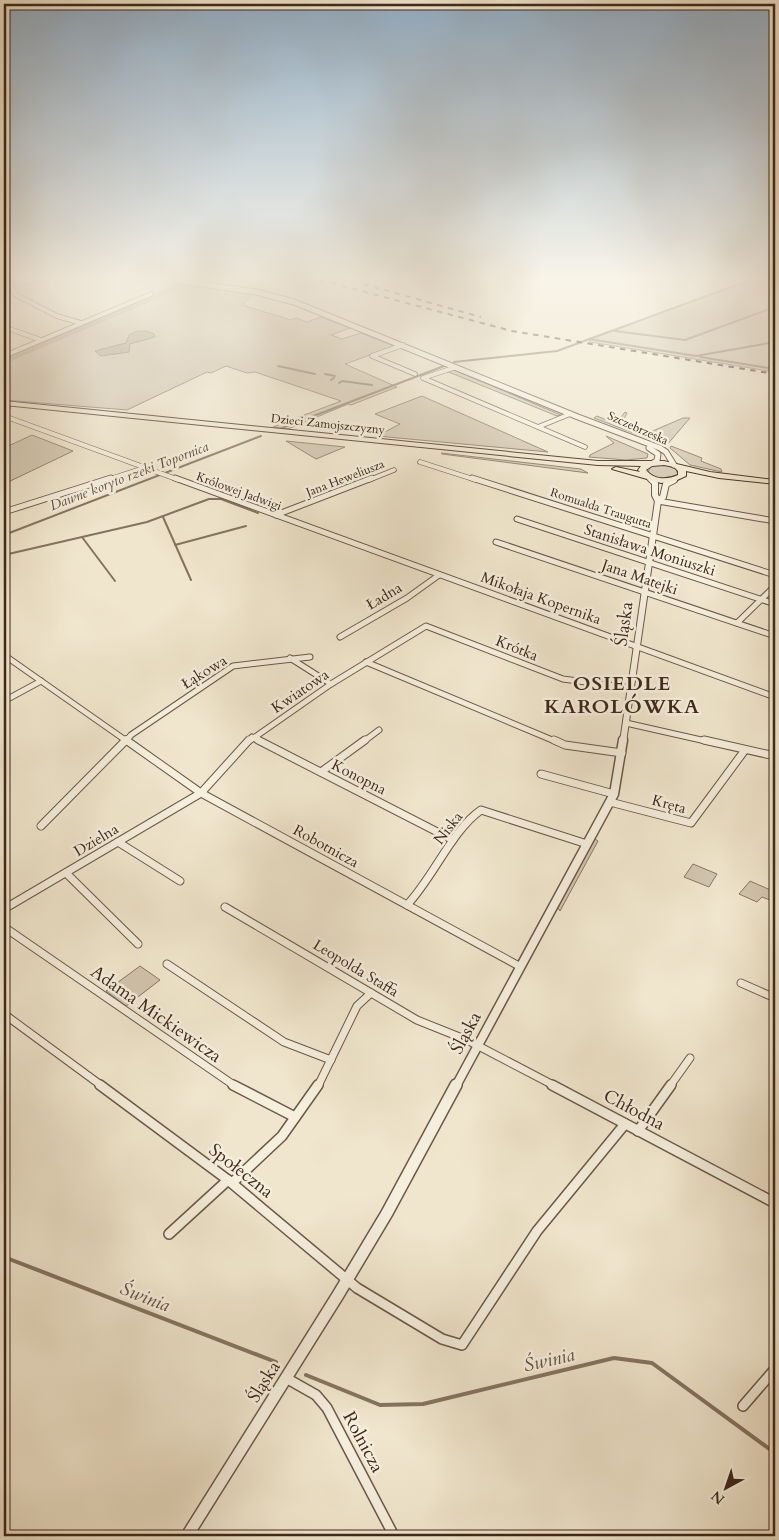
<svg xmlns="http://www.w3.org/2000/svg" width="779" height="1540" viewBox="0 0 779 1540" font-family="Cardo,serif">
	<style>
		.green { fill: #d2c6af; stroke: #887765 }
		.water { fill: #b4a590; stroke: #857361 }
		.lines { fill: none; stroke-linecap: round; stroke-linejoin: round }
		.stream-far1 { stroke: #857361; stroke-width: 2 }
		.stream { stroke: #857361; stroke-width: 4 }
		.river { fill: #b4a590; fill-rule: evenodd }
		.minor-far3-casing { stroke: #6b5848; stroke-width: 5.5 }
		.minor-far2-casing { stroke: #6b5848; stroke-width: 7 }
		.minor-far1-casing { stroke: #6b5848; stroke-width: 9 }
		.minor-casing { stroke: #6b5848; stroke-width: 12 }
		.tertiary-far3-casing { stroke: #6b5848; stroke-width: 7 }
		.tertiary-far2-casing { stroke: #6b5848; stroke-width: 8 }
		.tertiary-far1-casing { stroke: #6b5848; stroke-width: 11 }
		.tertiary-casing { stroke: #6b5848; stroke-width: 14 }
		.primary-casing { stroke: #3f281b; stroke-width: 2 }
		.minor-far3 { stroke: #f5efde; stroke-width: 4 }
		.minor-far2 { stroke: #f5efde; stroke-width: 5 }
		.minor-far1 { stroke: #f5efde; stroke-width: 7 }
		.minor { stroke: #f5efde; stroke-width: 9 }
		.tertiary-far3 { stroke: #f5efde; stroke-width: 5 }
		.tertiary-far2 { stroke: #f5efde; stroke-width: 6 }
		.tertiary-far1 { stroke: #f5efde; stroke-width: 8 }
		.tertiary { stroke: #f5efde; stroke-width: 11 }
		.primary { fill: #f0e6cd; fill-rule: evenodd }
		.rail { stroke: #3f281b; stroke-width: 2; stroke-dasharray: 5.5 5.5; stroke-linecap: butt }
		.labels { text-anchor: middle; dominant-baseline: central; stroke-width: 5; stroke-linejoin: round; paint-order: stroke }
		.far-street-label { font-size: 12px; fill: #3f281b; stroke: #f5efde }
		.far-water-label { font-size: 14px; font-style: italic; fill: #624e3e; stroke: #f5efde }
		.street-label { font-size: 15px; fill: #3f281b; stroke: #f5efde }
		.near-street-label { font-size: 18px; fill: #3f281b; stroke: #f5efde }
		.near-water-label { font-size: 19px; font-style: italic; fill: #624e3e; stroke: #f5efde }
		.district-label { font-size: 20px; font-weight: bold; letter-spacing: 1px; fill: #3f281b; stroke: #f5efde }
	</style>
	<rect width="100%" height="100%" fill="#f0e6cd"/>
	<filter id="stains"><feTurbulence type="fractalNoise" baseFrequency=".004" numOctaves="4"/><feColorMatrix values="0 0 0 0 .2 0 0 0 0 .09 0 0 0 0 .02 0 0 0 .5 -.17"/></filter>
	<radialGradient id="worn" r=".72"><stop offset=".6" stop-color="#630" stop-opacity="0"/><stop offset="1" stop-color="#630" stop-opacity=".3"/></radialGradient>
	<!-- green -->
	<g class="green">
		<polygon points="161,280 253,294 242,305 291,320 296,318 307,322 321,317 350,328 331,335 342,339 361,333 395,346 345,364 397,387 351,405 348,404 288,429 273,427 341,401 255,372 247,373 226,366 211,373 207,372 127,410 4,400 4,357 155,293 149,290 141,281"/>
		<polygon points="750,280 775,280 775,372 590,342 589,339"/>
		<polygon points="454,370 561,415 557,416 446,371"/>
		<polygon points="422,396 548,452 377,436 400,424 375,414"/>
		<polygon points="625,412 627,413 624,419 620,421 637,429 641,428 641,432 636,434 594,418 597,416 616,424"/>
		<polygon points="683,418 690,418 666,446 641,436"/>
		<polygon points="32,435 73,451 4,484 4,448"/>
		<polygon points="606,436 648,454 647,458 626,460 589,457 590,455 614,443"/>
		<polygon points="286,441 345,447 316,459"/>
		<polygon points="671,446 702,458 701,461 721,469 722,472 690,465 670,448"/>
		<polygon points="441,453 581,469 588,473 442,454"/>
		<path d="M665,465l11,4 2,6c-10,5 -22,5 -30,-3l3,-6z"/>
		<polygon points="595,839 598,841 560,911 557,907"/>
		<polygon points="693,864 717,874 709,887 684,877"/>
		<polygon points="750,881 775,892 775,894 770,900 762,897 757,902 739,894"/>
		<polygon points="140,966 160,980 126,1006 106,991"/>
	</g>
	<!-- water -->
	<polygon class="water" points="137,331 146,331 154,334 155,337 130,344 129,352 101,356 95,351 126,343 129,335"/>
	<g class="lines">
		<!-- stream-far1 -->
		<g class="stream-far1">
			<polyline points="615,331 685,340 775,307"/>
			<polyline points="589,339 696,356 775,342"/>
			<polyline points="700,357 775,369"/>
			<polyline points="454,362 557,351 750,280"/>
			<polyline points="278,366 315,374"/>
			<polyline points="325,374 335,376"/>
			<polyline points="331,380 334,378"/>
			<polyline points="339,383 342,381 372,385"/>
			<polyline points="282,428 444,366"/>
			<polyline points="163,517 191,580"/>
			<polyline points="4,535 261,436"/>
			<polyline points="82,537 115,581"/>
			<polyline points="175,545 246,526"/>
			<polyline points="4,555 147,522 209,499 221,499 258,513"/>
		</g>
		<!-- stream -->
		<g class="stream">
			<polyline points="4,1257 276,1362"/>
			<polyline points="306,1375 380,1405 423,1404 614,1358 652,1363 775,1453"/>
		</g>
		<!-- river -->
		<polygon class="river" points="181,280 190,280 182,288 4,364 4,358 176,284"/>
		<!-- minor-far3 casing -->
		<g class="minor-far3-casing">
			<g id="minor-far3">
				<polyline points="11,283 14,293 18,296 57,316 81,323"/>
				<polyline points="4,284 43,280"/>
				<polyline points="4,327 41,340"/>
				<polyline points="403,345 372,356 415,374"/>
				<polyline points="4,356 151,294"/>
				<polyline points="456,367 423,378 585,447"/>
				<polyline points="4,412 8,408"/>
				<polyline points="4,416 179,480"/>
				<polyline points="538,427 570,414"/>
				<polyline points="420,462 476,480"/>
				<polyline points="107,480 144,468"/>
				<polyline points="369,480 394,470"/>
			</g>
		</g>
		<!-- minor-far2 casing -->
		<g class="minor-far2-casing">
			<g id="minor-far2">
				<polyline points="175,478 775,697"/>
				<polyline points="472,478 775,575"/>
				<polyline points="658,501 775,521"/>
				<polyline points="4,512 111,478"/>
				<polyline points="276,515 372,478"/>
				<polyline points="517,519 775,604"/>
				<polyline points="496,542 775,636"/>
				<polyline points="737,623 775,586"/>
				<polyline points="340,637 407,598 439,575"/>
				<polyline points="4,655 128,742"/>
				<polyline points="290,658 331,684"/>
				<polyline points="366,662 557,742"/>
				<polyline points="4,701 41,681"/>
				<polyline points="626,723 710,742"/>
				<polyline points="252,737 261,742"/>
				<polyline points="125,742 131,735 233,666 310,657"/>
				<polyline points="248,742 331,684 426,626 563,679 631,688"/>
				<polyline points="363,742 379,730"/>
			</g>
		</g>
		<!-- minor-far1 casing -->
		<g class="minor-far1-casing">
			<g id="minor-far1">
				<polyline points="126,740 201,793 519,966"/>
				<polyline points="258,740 453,840"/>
				<polyline points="554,740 565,745 622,753"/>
				<polyline points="704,740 775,756"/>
				<polyline points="321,772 365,740"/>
				<polyline points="541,774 614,794"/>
				<polyline points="610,802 691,823 745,750"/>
				<polyline points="41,826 126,740"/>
				<polyline points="118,842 180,881"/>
				<polyline points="66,873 138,944"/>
				<path d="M407,905c26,-27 45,-75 74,-95l106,34"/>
				<polyline points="225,907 417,1020 467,1040 555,1086"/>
				<polyline points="4,909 201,793 249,740"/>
				<polyline points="4,927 235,1086"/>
				<polyline points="167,964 284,1042 331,1060"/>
				<polyline points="741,983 775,998"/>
				<polyline points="4,1014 102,1086"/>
				<polyline points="318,1086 357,1006 371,993"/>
				<polyline points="670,1086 690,1058"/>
			</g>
		</g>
		<!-- minor casing -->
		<g class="minor-casing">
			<g id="minor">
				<polyline points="100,1085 228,1180 357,1288 442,1339 462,1345 537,1231 625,1124"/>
				<polyline points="233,1085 295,1117"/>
				<polyline points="552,1085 775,1203"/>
				<polyline points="638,1131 671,1085"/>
				<polyline points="232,1183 282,1136 318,1085"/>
				<polyline points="169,1234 228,1180"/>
				<polyline points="286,1378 316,1395 327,1408 394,1536"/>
				<polyline points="743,1406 775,1369"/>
			</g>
		</g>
		<!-- tertiary-far3 casing -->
		<g class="tertiary-far3-casing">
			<g id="tertiary-far3">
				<polyline points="175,280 256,292 294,302 578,417 660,448 666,452 674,465"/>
				<polyline points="649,448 658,454 657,461 653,463"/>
				<polyline points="650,478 652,480"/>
			</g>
		</g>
		<!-- tertiary-far2 casing -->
		<g class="tertiary-far2-casing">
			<g id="tertiary-far2">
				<polyline points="650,478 655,483 655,495 658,501"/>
				<polyline points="623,742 658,501 663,497 666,484 674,480"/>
			</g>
		</g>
		<!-- tertiary-far1 casing -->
		<g class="tertiary-far1-casing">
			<polyline id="tertiary-far1" points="456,1086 614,794 623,740"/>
		</g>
		<!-- tertiary casing -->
		<g class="tertiary-casing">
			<polyline id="tertiary" points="187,1536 338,1295 387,1213 456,1085"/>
		</g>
		<!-- primary casing -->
		<g class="primary-casing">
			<path id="primary" d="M4,401l594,60h66l46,11 65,8v4l-56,-6 -33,-7v5l-11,5 -14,2 -49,-14 4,-2 24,5 -2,-2 3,-4 -43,-1 -594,-60zM664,465l10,2 4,4v4c-11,5 -24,5 -32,-5l6,-4z"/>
		</g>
		<!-- minor-far3 -->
		<use href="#minor-far3" class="minor-far3"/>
		<!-- minor-far2 -->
		<use href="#minor-far2" class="minor-far2"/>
		<!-- minor-far1 -->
		<use href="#minor-far1" class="minor-far1"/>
		<!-- minor -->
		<use href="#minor" class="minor"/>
		<!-- tertiary-far3 -->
		<use href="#tertiary-far3" class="tertiary-far3"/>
		<!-- tertiary-far2 -->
		<use href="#tertiary-far2" class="tertiary-far2"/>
		<!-- tertiary-far1 -->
		<use href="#tertiary-far1" class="tertiary-far1"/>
		<!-- tertiary -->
		<use href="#tertiary" class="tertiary"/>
		<!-- primary -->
		<use href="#primary" class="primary"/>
		<!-- rail -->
		<g class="rail">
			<polyline points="320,280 512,331 775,374"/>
			<polyline points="363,284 481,317"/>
		</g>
	</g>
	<!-- sky -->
	<linearGradient id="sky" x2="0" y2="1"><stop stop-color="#93aec5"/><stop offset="0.56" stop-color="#f8f4e8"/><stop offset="1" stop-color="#f8f4e8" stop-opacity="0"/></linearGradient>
	<rect width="779" height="496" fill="url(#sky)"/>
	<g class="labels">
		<!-- far-street labels -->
		<g class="far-street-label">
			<text transform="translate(328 424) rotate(6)">Dzieci Zamojszczyzny</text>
			<text transform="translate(638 428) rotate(24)">Szczebrzeska</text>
			<text transform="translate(345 478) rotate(-21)">Jana Heweliusza</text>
			<text transform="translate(239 491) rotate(20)">Królowej Jadwigi</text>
			<text transform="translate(601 508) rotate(18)">Romualda Traugutta</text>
		</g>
		<!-- far-water labels -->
		<g class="far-water-label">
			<text transform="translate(129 476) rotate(-21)">Dawne koryto rzeki Topornica</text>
		</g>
		<!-- street labels -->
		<g class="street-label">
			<text transform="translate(650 550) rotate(18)">Stanisława Moniuszki</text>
			<text transform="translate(640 577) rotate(19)">Jana Matejki</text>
			<text transform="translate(384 596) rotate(-31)">Ładna</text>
			<text transform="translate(541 598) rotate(20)">Mikołaja Kopernika</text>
			<text transform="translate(517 648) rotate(22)">Krótka</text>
			<text transform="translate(204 672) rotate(-32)">Łąkowa</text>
			<text transform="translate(300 691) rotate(-34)">Kwiatowa</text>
			<text transform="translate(359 777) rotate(27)">Konopna</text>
			<text transform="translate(669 804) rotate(15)">Kręta</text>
			<text transform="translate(448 828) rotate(-52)">Niska</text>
			<text transform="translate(96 840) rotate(-31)">Dzielna</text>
			<text transform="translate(326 846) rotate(29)">Robotnicza</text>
			<text transform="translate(356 968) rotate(31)">Leopolda Staffa</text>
		</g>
		<!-- near-street labels -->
		<g class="near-street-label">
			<text transform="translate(624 624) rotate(-82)">Śląska</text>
			<text transform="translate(156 1014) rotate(35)">Adama Mickiewicza</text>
			<text transform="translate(466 1033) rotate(-62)">Śląska</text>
			<text transform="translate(634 1110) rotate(28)">Chłodna</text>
			<text transform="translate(241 1171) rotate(38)">Społeczna</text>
			<text transform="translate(264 1382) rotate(-58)">Śląska</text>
			<text transform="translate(363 1442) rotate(62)">Rolnicza</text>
		</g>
		<!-- near-water labels -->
		<g class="near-water-label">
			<text transform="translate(145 1297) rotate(21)">Świnia</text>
			<text transform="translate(549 1360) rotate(-13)">Świnia</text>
		</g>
		<!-- district labels -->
		<g class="district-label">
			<text x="622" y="683">OSIEDLE<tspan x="622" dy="23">KAROLÓWKA</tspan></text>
		</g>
	</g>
	<!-- margin -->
	<rect width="779" height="1540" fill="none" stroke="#f0e6cd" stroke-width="20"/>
	<rect x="5" y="5" width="769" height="1530" fill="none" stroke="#3f281b" stroke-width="2.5"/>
	<rect x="10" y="10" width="759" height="1520" fill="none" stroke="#3f281b"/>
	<!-- north arrow -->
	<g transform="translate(726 1488) rotate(220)" stroke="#f5efde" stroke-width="4" paint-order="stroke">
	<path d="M0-4L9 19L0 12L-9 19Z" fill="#3f281b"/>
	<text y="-8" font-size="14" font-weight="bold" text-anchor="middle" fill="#3f281b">N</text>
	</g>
	<rect width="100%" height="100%" filter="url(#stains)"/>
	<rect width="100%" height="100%" fill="url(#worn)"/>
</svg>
